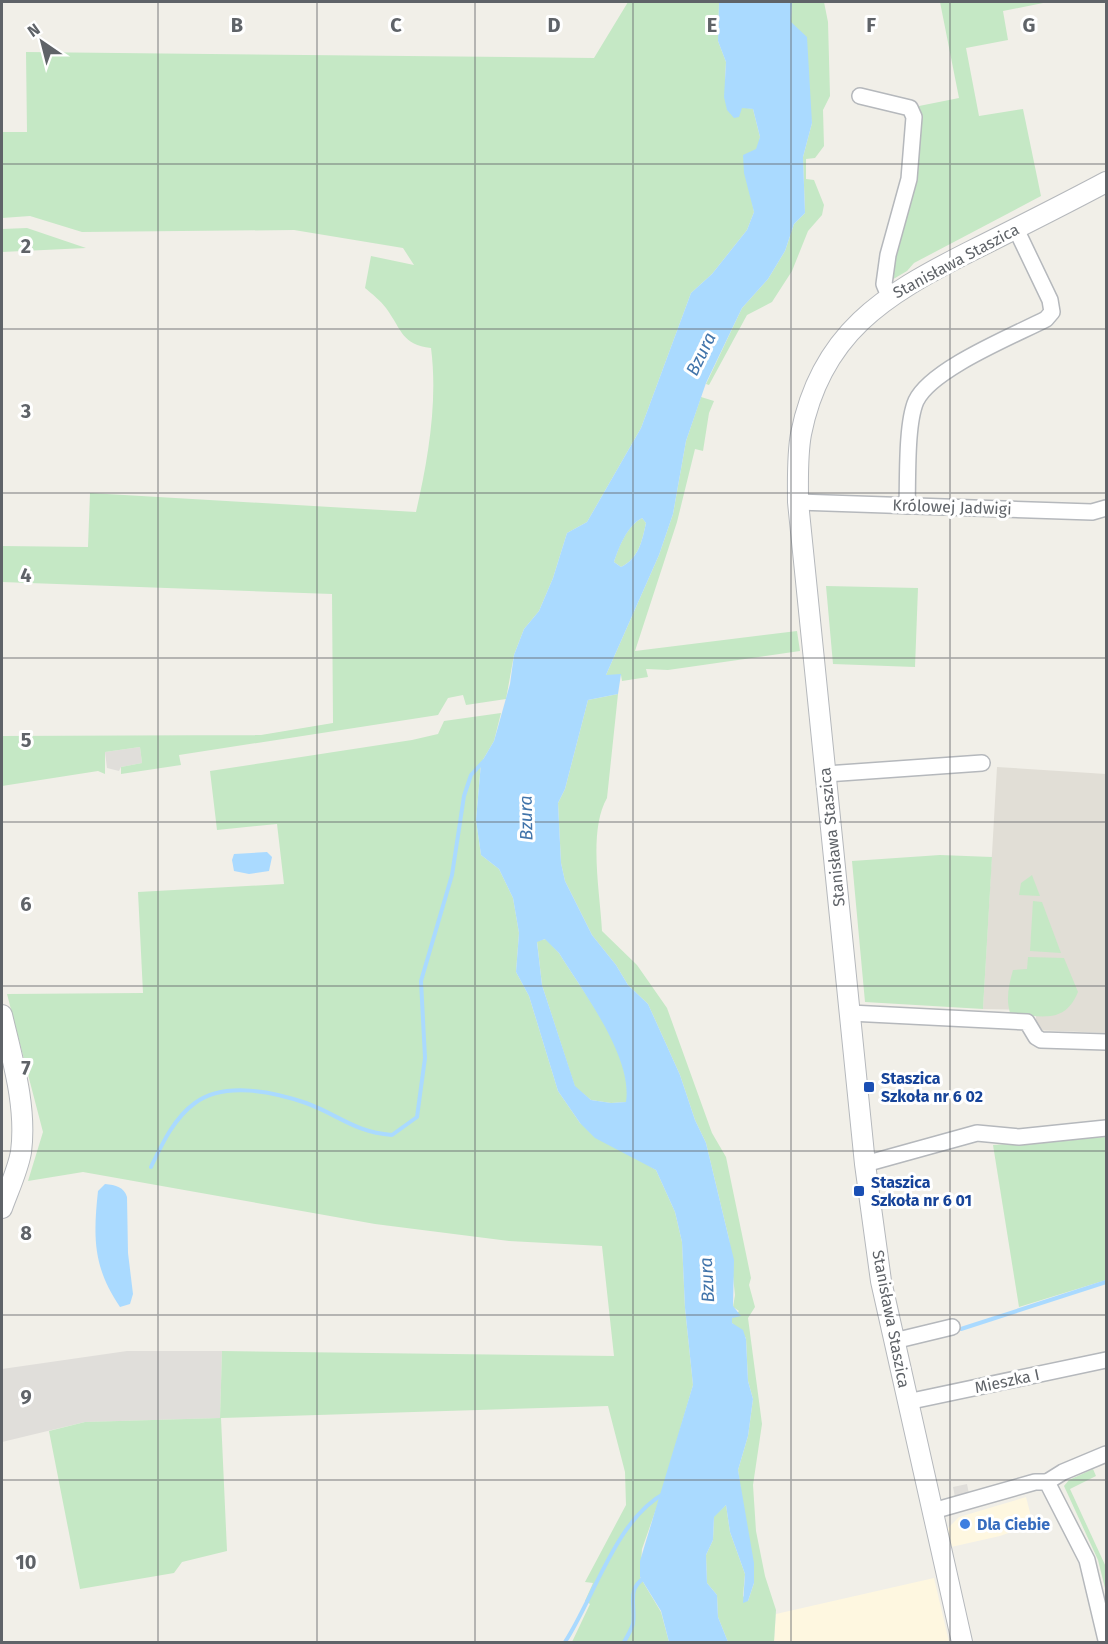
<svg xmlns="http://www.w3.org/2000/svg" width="1108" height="1644" viewBox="0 0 1108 1644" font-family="'Fira Sans',sans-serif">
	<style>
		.commercial { fill: #fef7e0 }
		.industrial { fill: #e0deda }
		.education { fill: #e1ded6 }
		.green { fill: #c5e8c5 }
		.water { fill: #aadaff; fill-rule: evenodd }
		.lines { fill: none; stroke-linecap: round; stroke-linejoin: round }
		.stream { stroke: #aadaff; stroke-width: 4 }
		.minor-casing { stroke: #b5b8bc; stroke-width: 18 }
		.tertiary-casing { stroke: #b5b8bc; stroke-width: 22 }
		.minor { stroke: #fff; stroke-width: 15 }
		.tertiary { stroke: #fff; stroke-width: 20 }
		.grid { fill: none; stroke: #5f6368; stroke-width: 1.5; stroke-opacity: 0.55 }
		.transit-dot { fill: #1a4fb4; stroke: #fff; stroke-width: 2 }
		.shop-dot { fill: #3f7fe0; stroke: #fff; stroke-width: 2 }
		.labels { text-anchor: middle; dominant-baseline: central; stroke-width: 6; stroke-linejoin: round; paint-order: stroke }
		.street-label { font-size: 16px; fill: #5f6368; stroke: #fff }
		.transit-label { font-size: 16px; font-weight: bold; fill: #164399; stroke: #fff; text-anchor: start }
		.shop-label { font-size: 16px; font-weight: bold; fill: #366cbe; stroke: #fff; text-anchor: start }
		.water-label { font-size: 18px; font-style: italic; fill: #4174aa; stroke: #fff }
		.grid-label { font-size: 20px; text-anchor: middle; font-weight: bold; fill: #5f6368; stroke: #fff; stroke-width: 6; stroke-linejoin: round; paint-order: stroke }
	</style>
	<rect width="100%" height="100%" fill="#f1efe8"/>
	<!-- commercial -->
	<g class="commercial">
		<polygon points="1026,1497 1033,1524 1000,1536 951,1547 947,1529 959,1517"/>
		<polygon points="934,1578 949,1642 774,1642 776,1614"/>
	</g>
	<!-- industrial -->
	<g class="industrial">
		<polygon points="140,747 142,763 121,767 119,771 107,768 105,752"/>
		<polygon points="127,1351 222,1351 220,1418 85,1422 2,1442 2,1369"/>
		<polygon points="967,1484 969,1494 955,1497 953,1487"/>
	</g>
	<!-- education -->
	<polygon class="education" points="997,767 1106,774 1106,1033 1036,1030 1036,1010 983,1009"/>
	<!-- green -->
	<g class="green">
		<path d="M628,2h91l-1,39 8,21 -1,17 17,28 11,2 7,28 -10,55 4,20 -7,18 -35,44 -21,19 -50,135 -54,94 -20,11 -14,45 -14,33 -15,18 -10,26 -8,44 -40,6 -3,-10 -15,3 -10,17 -259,40 2,10 -60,9v-7l21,-4 -2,-16 -35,5v22l-7,-3 -96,15v-50l259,-1 72,-12 -1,-129 -330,-12v-36l86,1 2,-54 326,19c12,-52 22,-110 15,-164 -29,-3 -29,-18 -45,-40 -5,-7 -14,-14 -21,-20l6,-32 43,9 -11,-17 -109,-18 -212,2 -52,-16 -28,2v-86h25l-1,-80 568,6z"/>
		<polygon points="792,2 824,2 828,22 830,96 823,110 824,146 815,158 806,159 806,179 814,180 824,205 822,215 808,231 792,271 772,302 747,315 709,385 706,384 742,308 768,279 785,251 794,224 805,213 803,157 812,123 791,22"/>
		<polygon points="940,2 1048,2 1003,11 1008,40 966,48 979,116 1023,109 1041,196 914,263 907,271 890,281 891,266 917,175 919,106 959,98"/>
		<polygon points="27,228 86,248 2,252 2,229"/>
		<polygon points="701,397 714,401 709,413 703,451 695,449 677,522 635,651 797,631 800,651 668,670 646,669 648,677 622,681 621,675 606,675 659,555 673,514 686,441"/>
		<path d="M642,518l4,5c-4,18 -7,35 -25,44l-7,-5c5,-16 13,-36 28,-44z"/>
		<polygon points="826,586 918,588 915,667 833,664"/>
		<path d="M618,694l-11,104c-19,33 -7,94 -5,133l35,34 30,43 45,125 14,24 25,121 -2,7 6,22 -7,11 14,106 -9,61 3,46 9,45 11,34 -2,32h-46l-10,-25 -1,-22 -10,-12 -1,-28 7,-15 1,-24 12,-11 4,27 15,42 -2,22 5,5 6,-18 -16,-113 10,-34 5,-37 -5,-18 -2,-43 -14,-15v-5l7,-7 -6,-4 2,-12 -6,-56 -23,-96 -11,-23 -15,-45 -32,-71 -20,-19 -12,-20 -24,-30 -27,-54 -4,-18 -3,-60 7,-14 23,-89z"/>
		<polygon points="501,713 494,741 481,763 476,820 481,855 499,869 513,898 519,933 516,972 529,996 558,1091 580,1123 656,1170 675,1212 682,1242 685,1308 693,1385 661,1495 642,1549 640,1577 661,1612 669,1642 572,1642 590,1604 585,1601 593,1583 585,1582 626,1505 625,1472 608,1406 221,1418 227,1551 182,1562 174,1573 80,1589 49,1431 85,1422 220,1418 222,1351 614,1356 602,1246 509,1241 375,1224 83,1172 28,1181 43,1132 7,994 143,993 138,892 284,884 277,824 217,830 210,771 412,740 438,734 444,721"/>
		<polygon points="940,855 992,857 983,1009 865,1002 852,861"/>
		<polygon points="1032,875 1040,896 1019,895 1021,883"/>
		<polygon points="1033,901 1042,902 1061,953 1030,951"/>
		<path d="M546,939l13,14c25,41 73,99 68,149l-16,1 -20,-3 -16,-13 -33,-102 -5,-44z"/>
		<path d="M1028,957l36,1 14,34c-14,33 -35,23 -67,23 -6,-14 -2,-31 2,-45l14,-1z"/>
		<polygon points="1106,1137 1106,1280 1019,1307 993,1145"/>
		<polygon points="1093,1469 1096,1476 1070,1489 1106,1567 1106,1592 1098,1560 1064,1486 1069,1480"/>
	</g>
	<!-- water -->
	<g class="water">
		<path d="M719,2h73l-1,20 16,15 5,86 -9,34 2,56 -11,11 -9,27 -17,28 -26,29 -36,75 -20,58 -13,73 -14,41 -53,120 15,-1 -3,20 -30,6 -23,89 -7,14 3,60 4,18 27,54 24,30 12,20 20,19 32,71 15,45 11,23 23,96 5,21 -1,46 8,10 -9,2v5l11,7 3,9 2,42 5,18 -5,37 -10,34 16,93v20l-6,18 -5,2 2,-29 -15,-42 -4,-27 -12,12 -1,23 -7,15 1,28 10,12 1,22 10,25h-59l-8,-31 -21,-34v-16l53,-176 -8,-77 -3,-66 -7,-30 -19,-42 -61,-32 -15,-15 -22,-32 -29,-95 -13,-24 3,-39 -6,-35 -14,-29 -18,-14 -5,-35 5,-57 13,-22 16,-57 4,-29 10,-26 15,-18 14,-33 14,-45 20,-11 54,-94 50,-135 21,-19 35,-44 7,-18 -10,-39 -1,-18 13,-6 4,-12 -7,-28 -11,-1 -3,9 -5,1 -7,-8 -3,-13 2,-35 -8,-21zM642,518l4,5c-4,18 -7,35 -25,44l-7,-5c5,-15 13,-36 28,-44zM545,939l14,14c24,39 74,104 67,149l-15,1 -20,-3 -16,-14 -33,-101 -5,-43z"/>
		<polygon points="267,852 272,857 269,871 249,874 234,871 232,860 234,854"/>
		<path d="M105,1184c11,1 19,3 22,13l1,56 5,41 -3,10 -10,3c-27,-40 -27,-69 -22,-116z"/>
	</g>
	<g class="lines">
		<!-- stream -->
		<g class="stream">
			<path d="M151,1167c11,-23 23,-49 44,-64 30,-22 79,-11 111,0 33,12 48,29 86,32l25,-18 8,-59 -4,-77 31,-106 12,-79 7,-21 13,-14"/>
			<polyline points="961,1329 1106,1282"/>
			<path d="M565,1642c29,-44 51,-123 100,-149"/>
			<path d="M624,1642c3,-5 7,-12 9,-18 3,-18 -7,-34 11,-46"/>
		</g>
		<!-- minor casing -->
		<g class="minor-casing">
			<g id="minor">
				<polyline points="860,96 910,108 914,117 909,179 888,255 884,284 889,296"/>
				<polyline points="798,502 1092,512 1106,508"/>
				<path d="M907,506c1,-27 -1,-82 9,-105 15,-32 97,-65 130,-82l6,-7 -2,-12 -34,-71"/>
				<polyline points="826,774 982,763"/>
				<polyline points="850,1013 1027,1022 1036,1037 1041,1040 1106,1042"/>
				<polyline points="865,1164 977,1133 1019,1137 1106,1128"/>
				<polyline points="894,1341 952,1327"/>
				<polyline points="907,1402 1106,1360"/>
				<polyline points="1047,1482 1063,1472 1106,1454"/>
				<polyline points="933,1511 1035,1482 1047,1482 1087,1560 1106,1640"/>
			</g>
		</g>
		<!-- tertiary casing -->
		<g class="tertiary-casing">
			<g id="tertiary">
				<path d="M2,1015c10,43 25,91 19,137 -3,18 -13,39 -19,56"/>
				<path d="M962,1642l-81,-361 -16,-117 -67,-662c0,-22 -1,-46 3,-68 20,-101 83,-139 168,-182 46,-23 92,-46 137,-70"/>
			</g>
		</g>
		<!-- minor -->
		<use href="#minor" class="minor"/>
		<!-- tertiary -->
		<use href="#tertiary" class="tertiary"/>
	</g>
	<!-- grid -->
	<path class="grid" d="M158,2v1640M317,2v1640M475,2v1640M633,2v1640M791,2v1640M950,2v1640M2,164h1104M2,329h1104M2,493h1104M2,658h1104M2,822h1104M2,986h1104M2,1151h1104M2,1315h1104M2,1480h1104"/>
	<!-- markers -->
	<g class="transit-dot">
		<rect x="863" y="1081" width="12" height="12" rx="3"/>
		<rect x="853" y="1185" width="12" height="12" rx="3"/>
	</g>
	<circle class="shop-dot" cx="965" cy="1524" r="6"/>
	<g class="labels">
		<!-- street labels -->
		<g class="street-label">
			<text transform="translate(956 261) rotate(-28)">Stanisława Staszica</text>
			<text transform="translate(952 507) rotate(2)">Królowej Jadwigi</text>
			<text transform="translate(832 837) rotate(-96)">Stanisława Staszica</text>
			<text transform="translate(891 1319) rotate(79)">Stanisława Staszica</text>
			<text transform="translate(1007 1381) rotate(-12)">Mieszka I</text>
		</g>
		<!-- transit labels -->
		<g class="transit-label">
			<text x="881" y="1078">Staszica<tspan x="881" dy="18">Szkoła nr 6 02</tspan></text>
			<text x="871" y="1182">Staszica<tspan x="871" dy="18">Szkoła nr 6 01</tspan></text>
		</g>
		<!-- shop labels -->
		<g class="shop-label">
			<text x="977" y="1524">Dla Ciebie</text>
		</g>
		<!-- water labels -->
		<g class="water-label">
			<text transform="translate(701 354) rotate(-64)">Bzura</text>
			<text transform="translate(526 818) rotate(-91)">Bzura</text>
			<text transform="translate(707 1280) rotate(-93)">Bzura</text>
		</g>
	</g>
	<g class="grid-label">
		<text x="237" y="32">B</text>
		<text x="396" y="32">C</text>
		<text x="554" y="32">D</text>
		<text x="712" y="32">E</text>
		<text x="871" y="32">F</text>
		<text x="1029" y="32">G</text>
		<text x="26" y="253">2</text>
		<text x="26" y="418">3</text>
		<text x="26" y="582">4</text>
		<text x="26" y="747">5</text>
		<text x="26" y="911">6</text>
		<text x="26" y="1075">7</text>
		<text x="26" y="1240">8</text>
		<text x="26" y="1404">9</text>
		<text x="26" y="1569">10</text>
	</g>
	<!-- border -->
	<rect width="1108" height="1644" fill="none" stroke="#5f6368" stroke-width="6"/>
	<!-- north arrow -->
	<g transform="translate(42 42) rotate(325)" stroke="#ffffff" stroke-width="4.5" paint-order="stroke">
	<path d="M0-4.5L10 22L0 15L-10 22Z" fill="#5f6368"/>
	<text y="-9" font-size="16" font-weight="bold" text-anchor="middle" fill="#5f6368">N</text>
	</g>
</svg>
